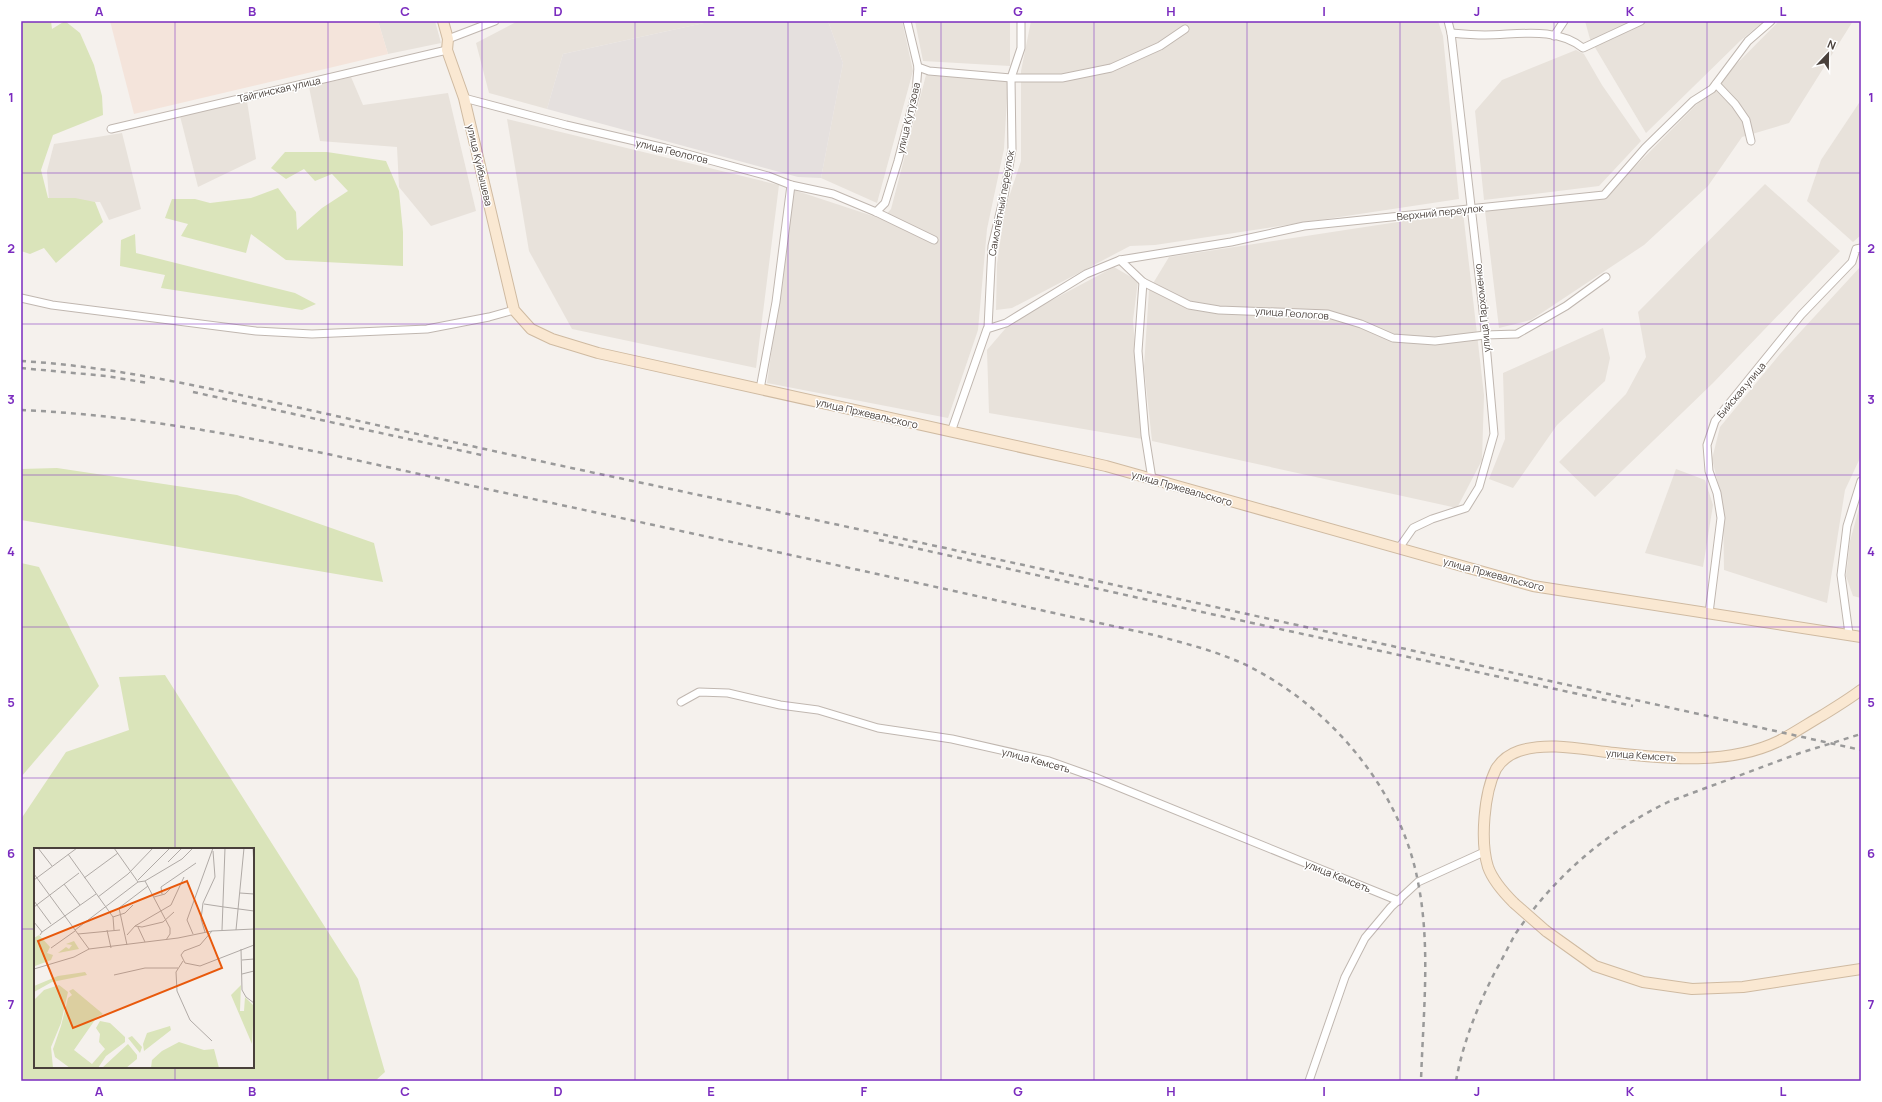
<svg xmlns="http://www.w3.org/2000/svg" width="1882" height="1102" viewBox="0 0 1882 1102" font-family="Manrope,sans-serif">
	<style>
		.residential { fill: #e8e2db }
		.commercial { fill: #f4e4db }
		.industrial { fill: #e5e0de }
		.green { fill: #dae4ba; fill-rule: evenodd }
		.lines { fill: none; stroke-linecap: round; stroke-linejoin: round }
		.street-casing { stroke: #c0b7b0; stroke-width: 9 }
		.secondary-casing { stroke: #cfbaa1; stroke-width: 12 }
		.street { stroke: #fff; stroke-width: 7 }
		.secondary { stroke: #fae8d2; stroke-width: 10 }
		.rail { stroke: #9a9a9a; stroke-width: 2.5; stroke-dasharray: 5 5; stroke-linecap: butt }
		.secondary-bridge-casing { stroke: #cfbaa1; stroke-width: 12; stroke-linecap: butt }
		.secondary-bridge { stroke: #fae8d2; stroke-width: 10 }
		.grid { fill: none; stroke: #7b2cbf; stroke-width: 1; stroke-opacity: 0.55 }
		.labels { text-anchor: middle; dominant-baseline: central; stroke-width: 3; stroke-linejoin: round; paint-order: stroke }
		.street-label { font-size: 10px; fill: #49403b; stroke: #fff }
		.inset-road { fill: none; stroke: #b0aaa6; stroke-width: 1 }
		.view { fill: #e8590c; fill-opacity: 0.15; stroke: #e8590c; stroke-width: 2 }
		.inset-edge { fill: none; stroke: #49403b; stroke-width: 2 }
		.neatline { fill: none; stroke: #7b2cbf; stroke-width: 1.5 }
		.grid-label { font-size: 13px; text-anchor: middle; font-weight: bold; fill: #7b2cbf }
	</style>
	<rect width="100%" height="100%" fill="#f5f1ed"/>
	<!-- residential -->
	<g class="residential">
		<polygon points="378,21 435,21 441,43 388,54"/>
		<polygon points="518,21 713,21 563,54 547,109 489,93 476,43"/>
		<polygon points="828,21 902,21 913,71 877,203 821,178 843,63"/>
		<polygon points="915,21 1010,21 1010,66 923,61"/>
		<polygon points="1031,21 1438,21 1443,36 1459,199 1155,245 1130,246 1012,308 996,310 997,264 1005,209 1021,161 1021,71"/>
		<polygon points="1585,21 1764,21 1740,41 1646,133 1590,39"/>
		<polygon points="1779,21 1853,21 1789,123 1742,137 1708,186 1644,245 1531,320 1499,328 1485,211 1605,197"/>
		<polygon points="1576,50 1584,54 1602,85 1641,141 1599,186 1484,200 1475,111 1502,80"/>
		<polygon points="926,75 1008,81 1004,149 987,229 978,330 948,418 767,383 794,190 882,219 891,209"/>
		<polygon points="351,77 363,105 448,93 476,211 431,226 399,187 397,147 320,141 309,87"/>
		<polygon points="1861,100 1861,235 1853,242 1807,201 1821,160"/>
		<polygon points="247,101 256,159 198,187 180,116"/>
		<polygon points="507,119 779,185 756,368 572,329 529,251"/>
		<polygon points="122,133 141,209 109,220 100,202 49,201 47,171 54,144"/>
		<polygon points="1765,184 1840,251 1713,383 1595,497 1559,462 1626,394 1646,357 1638,312"/>
		<polygon points="1463,212 1484,395 1482,460 1457,508 1152,441 1144,367 1149,290 1169,257"/>
		<polygon points="1861,266 1861,456 1845,490 1827,603 1724,570 1723,504 1712,459 1720,427 1780,354"/>
		<polygon points="1114,267 1138,281 1133,320 1142,439 989,413 987,350 1011,322"/>
		<polygon points="1603,328 1610,358 1605,381 1557,425 1513,488 1489,479 1505,439 1503,373"/>
		<polygon points="1676,469 1705,480 1713,505 1703,567 1645,553"/>
		<polygon points="1861,501 1861,598 1853,596 1846,576 1850,541"/>
	</g>
	<!-- commercial -->
	<polygon class="commercial" points="110,21 378,21 388,54 134,114"/>
	<!-- industrial -->
	<polygon class="industrial" points="713,21 828,21 843,63 821,178 798,177 547,109 563,54"/>
	<!-- green -->
	<g class="green">
		<polygon points="21,21 51,21 52,29 65,21 80,33 94,65 102,96 103,115 53,135 41,170 48,198 75,198 95,202 103,222 56,263 44,248 30,254 21,251"/>
		<polygon points="285,152 327,152 386,161 399,191 403,232 403,266 286,260 251,234 246,253 181,236 188,224 165,218 172,199 195,199 210,203 251,198 278,188 296,212 297,230 322,208 348,191 332,174 315,181 304,169 286,179 271,168"/>
		<polygon points="135,234 136,253 295,293 316,304 302,310 161,288 165,275 120,266 121,240"/>
		<polygon points="57,468 237,495 374,543 383,582 21,520 21,469"/>
		<polygon points="21,563 39,567 99,686 21,777"/>
		<path d="M165,675l193,304 27,93 -10,9h-354v-262l45,-67 63,-22 -10,-53zM35,849h218v218h-218z"/>
	</g>
	<g class="lines">
		<!-- street casing -->
		<g class="street-casing">
			<g id="street">
				<path d="M1451,33c11,1 23,2 34,2 32,0 70,-9 98,13l58,-27"/>
				<polyline points="1554,36 1564,21"/>
				<polyline points="448,39 495,21"/>
				<polyline points="918,67 929,71 1011,78 1062,78 1111,68 1160,46 1185,29"/>
				<polyline points="1716,84 1735,104 1746,120 1751,141"/>
				<polyline points="464,98 566,125 665,148 768,176 791,185 833,194 876,212 934,240"/>
				<polyline points="111,129 447,50"/>
				<polyline points="876,212 885,203 898,161 916,92 918,67 907,21"/>
				<polyline points="1120,260 1143,282 1189,305 1219,310 1328,314 1361,324 1393,338 1435,341 1485,335 1517,334 1566,306 1606,277"/>
				<polyline points="1143,282 1138,351 1145,435 1152,479"/>
				<polyline points="21,298 52,305 256,331 312,334 427,329 489,317 514,310"/>
				<polyline points="988,328 992,246 1004,196 1012,149 1011,78 1021,48 1021,21"/>
				<polyline points="760,389 776,302 791,185"/>
				<polyline points="951,432 987,329 1006,323 1086,274 1120,260 1231,242 1304,226 1604,195 1645,148 1693,101 1712,89 1748,41 1771,21"/>
				<polyline points="1399,548 1413,528 1432,519 1466,508 1479,487 1494,434 1483,310 1451,33 1448,21"/>
				<polyline points="1709,613 1721,518 1717,493 1709,471 1707,445 1715,421 1801,315 1852,262 1856,249 1861,248"/>
				<polyline points="1849,634 1841,575 1847,526 1861,481"/>
				<polyline points="681,702 699,692 728,693 780,705 818,710 878,728 952,739 1049,761 1094,777 1399,901"/>
				<polyline points="1309,1081 1345,977 1365,938 1391,907 1418,882 1484,852"/>
			</g>
		</g>
		<!-- secondary casing -->
		<g class="secondary-casing">
			<g id="secondary">
				<polyline points="443,21 448,39 447,50 464,98 514,310 531,329 552,339 598,353 1106,466 1533,586 1861,637"/>
				<path d="M1514,903c-10,-10 -21,-22 -26,-36 -8,-26 -4,-74 8,-98 5,-8 14,-15 23,-18 30,-10 66,-1 96,2 52,6 115,12 164,-12 15,-8 30,-18 44,-26 13,-8 26,-16 38,-25"/>
				<polyline points="1546,931 1595,966 1643,982 1692,989 1743,987 1861,969"/>
			</g>
		</g>
		<!-- street -->
		<use href="#street" class="street"/>
		<!-- secondary -->
		<use href="#secondary" class="secondary"/>
		<!-- rail -->
		<g class="rail">
			<path d="M21,361c85,5 168,23 252,41 114,25 227,51 341,75 416,88 832,181 1247,273"/>
			<polyline points="21,368 106,376 148,383"/>
			<polyline points="193,392 486,456"/>
			<path d="M21,410c161,7 318,47 475,81 220,47 439,96 658,144 33,9 67,17 98,33 81,42 149,123 166,214 13,65 5,133 3,199"/>
			<polyline points="879,540 1202,612 1633,706"/>
			<path d="M1456,1081c7,-39 22,-76 40,-111 7,-12 13,-25 20,-37 39,-57 90,-101 152,-131l132,-49 61,-19"/>
		</g>
		<!-- secondary-bridge casing -->
		<g class="secondary-bridge-casing">
			<polyline id="secondary-bridge" points="1514,903 1546,931"/>
		</g>
		<!-- secondary-bridge -->
		<use href="#secondary-bridge" class="secondary-bridge"/>
	</g>
	<!-- grid -->
	<path class="grid" d="M175,21v828M328,21v1060M482,21v1060M635,21v1060M788,21v1060M941,21v1060M1094,21v1060M1247,21v1060M1400,21v1060M1554,21v1060M1707,21v1060M21,173h1840M21,324h1840M21,475h1840M21,627h1840M21,778h1840M21,929h14M253,929h1608M175,1067v14"/>
	<g class="labels">
		<!-- street labels -->
		<g class="street-label">
			<text transform="translate(279 89) rotate(-13)">Тайгинская улица</text>
			<text transform="translate(908 118) rotate(-77)">улица Кутузова</text>
			<text transform="translate(672 151) rotate(14)">улица Геологов</text>
			<text transform="translate(480 165) rotate(77)">улица Куйбышева</text>
			<text transform="translate(1001 203) rotate(-80)">Самолётный переулок</text>
			<text transform="translate(1440 212) rotate(-6)">Верхний переулок</text>
			<text transform="translate(1482 308) rotate(-96)">улица Пархоменко</text>
			<text transform="translate(1292 313) rotate(4)">улица Геологов</text>
			<text transform="translate(1741 390) rotate(-50)">Бийская улица</text>
			<text transform="translate(867 413) rotate(13)">улица Пржевальского</text>
			<text transform="translate(1182 488) rotate(16)">улица Пржевальского</text>
			<text transform="translate(1494 574) rotate(15)">улица Пржевальского</text>
			<text transform="translate(1641 755) rotate(4)">улица Кемсеть</text>
			<text transform="translate(1036 760) rotate(15)">улица Кемсеть</text>
			<text transform="translate(1338 876) rotate(22)">улица Кемсеть</text>
		</g>
	</g>
	<!-- overview -->
	<g transform="translate(34 848)">
		<rect width="220" height="220" fill="#f5f1ed"/>
		<path d="M5,87l11,12 -3,6 6,2 -2,5 -16,6 -1,-28zM40,93l5,8 -21,4 8,-6 3,2 3,-4 -6,-1zM51,124l2,3 -35,7 -18,10v-6l24,-10zM25,137l9,7 -7,31 -10,24 2,21h-19v-68l10,-10zM207,137l-1,26h4l1,-14 9,9 -2,38 -21,-49zM39,141l30,25 -6,3 -23,33 18,14 13,-15 -6,-7 1,-8 -4,-6 4,-7 10,2 15,14v5l-19,14 -8,12h-28l-15,-11 -2,-8 8,-23 7,-28 4,-3 -3,-4zM136,178l1,4 -27,21 -1,-7 4,-11zM98,188l10,11 -2,6 -12,-15zM145,194l25,8 10,-1 5,19h-68l1,-8 10,-9zM94,196l9,11v4l-11,9h-24z" fill="#dae4ba"/>
		<path class="inset-road" d="M4,0l14,18M219,0l1,19M34,6l45,63 1,13M134,14l14,-14M0,26l55,75M50,30l34,-25M0,32l43,-32M104,32l32,-32M111,33l37,-22 11,-11M104,34l7,-1 25,47v6l-4,6M30,36l16,21M206,45l14,1M128,46l-1,-7 35,-24M64,49l30,-23 25,-26M120,49l11,-3 7,-7M0,53l17,23M170,56l20,3M0,59l45,-34M190,59l30,4M79,69l12,-4 8,-8M0,74l8,10 -2,3M101,78l7,1 21,-5 11,-10M104,79l7,15M220,81l-42,2 -12,14 -16,6 -3,4 4,8 15,3 54,-21M41,82l63,-48 -24,-34M73,82l4,18M188,82l3,-82M202,82l8,-82M8,84l54,-38M171,84l-4,-13 2,-16 12,-26 -2,-26M44,86l42,-4M159,86l-6,-14 26,-72M93,87l8,-9 36,-21 13,-28M93,97l-8,-37 29,-22M17,100l24,-17M55,101l89,-11 34,-7M207,101l1,41 4,7 8,6M208,112l12,-1M149,113l-7,11 1,19 13,29 22,21M0,121l40,-12 15,-8M208,126l12,-3M80,127l31,-7h33"/>
		<path class="view" d="M153,33l35,87 -149,60 -35,-87z"/>
		<rect width="220" height="220" class="inset-edge"/>
	</g>
	<!-- border -->
	<rect width="1882" height="1102" fill="none" stroke="#ffffff" stroke-width="44"/>
	<!-- north arrow -->
	<g transform="translate(1828 54) rotate(22)" stroke="#ffffff" stroke-width="3" paint-order="stroke">
	<path d="M0-3L7 15L0 10L-7 15Z" fill="#49403b"/>
	<text y="-6" font-size="11" font-weight="bold" text-anchor="middle" fill="#49403b">N</text>
	</g>
	<rect x="22" y="22" width="1838" height="1058" class="neatline"/>
	<g class="grid-label">
		<text x="99" y="16">A</text>
		<text x="252" y="16">B</text>
		<text x="405" y="16">C</text>
		<text x="558" y="16">D</text>
		<text x="711" y="16">E</text>
		<text x="864" y="16">F</text>
		<text x="1018" y="16">G</text>
		<text x="1171" y="16">H</text>
		<text x="1324" y="16">I</text>
		<text x="1477" y="16">J</text>
		<text x="1630" y="16">K</text>
		<text x="1783" y="16">L</text>
		<text x="11" y="102">1</text>
		<text x="1871" y="102">1</text>
		<text x="11" y="253">2</text>
		<text x="1871" y="253">2</text>
		<text x="11" y="404">3</text>
		<text x="1871" y="404">3</text>
		<text x="11" y="556">4</text>
		<text x="1871" y="556">4</text>
		<text x="11" y="707">5</text>
		<text x="1871" y="707">5</text>
		<text x="11" y="858">6</text>
		<text x="1871" y="858">6</text>
		<text x="11" y="1009">7</text>
		<text x="1871" y="1009">7</text>
		<text x="99" y="1096">A</text>
		<text x="252" y="1096">B</text>
		<text x="405" y="1096">C</text>
		<text x="558" y="1096">D</text>
		<text x="711" y="1096">E</text>
		<text x="864" y="1096">F</text>
		<text x="1018" y="1096">G</text>
		<text x="1171" y="1096">H</text>
		<text x="1324" y="1096">I</text>
		<text x="1477" y="1096">J</text>
		<text x="1630" y="1096">K</text>
		<text x="1783" y="1096">L</text>
	</g>
</svg>
